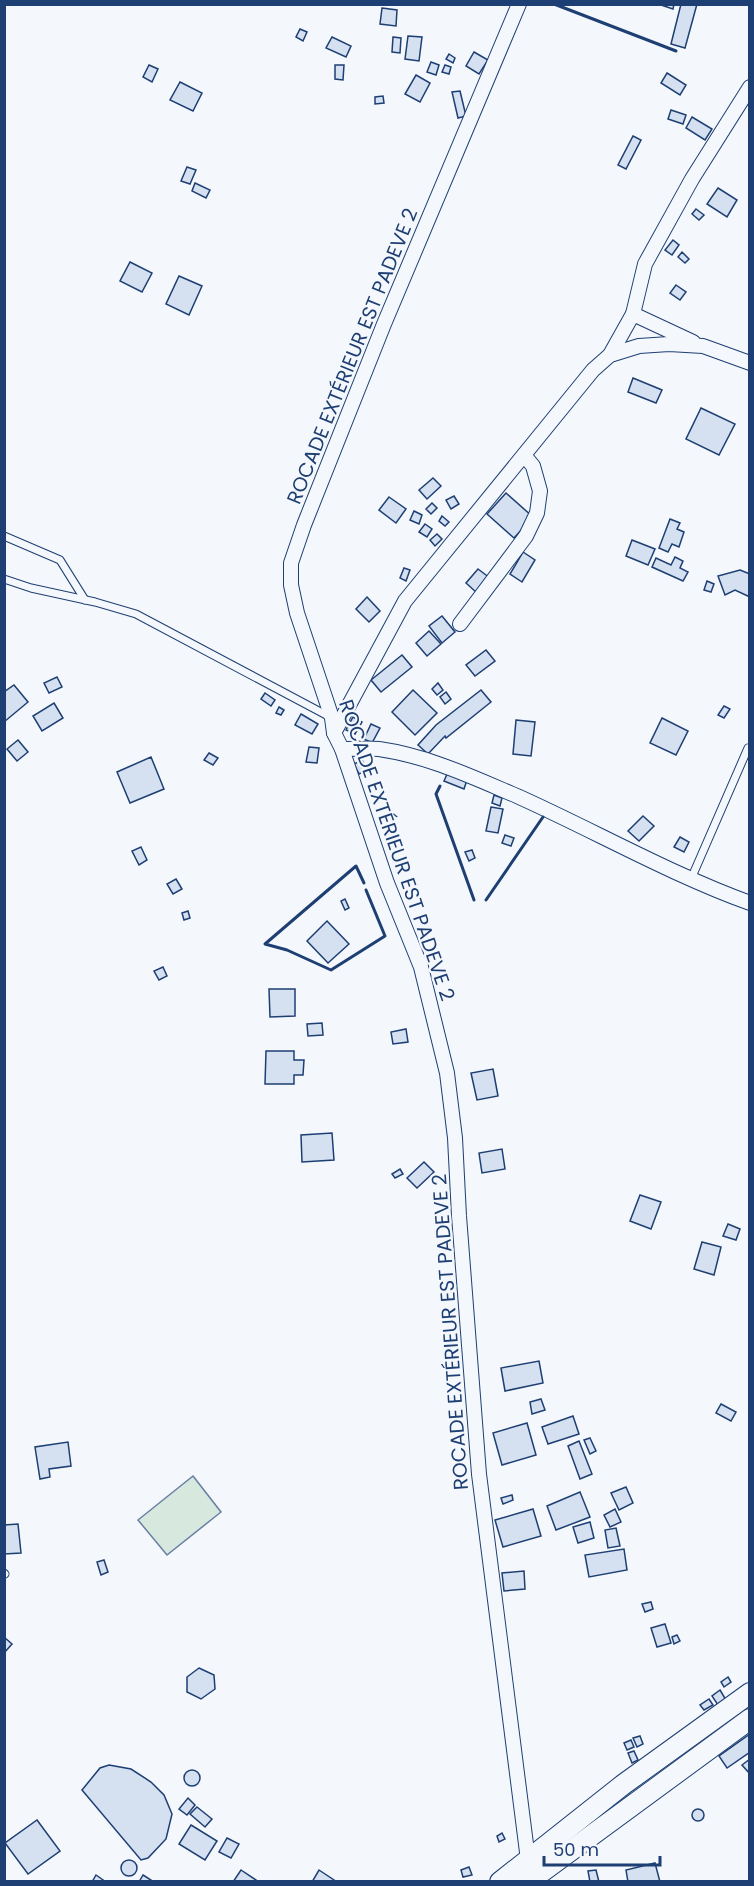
<svg xmlns="http://www.w3.org/2000/svg" width="754" height="1886" viewBox="0 0 754 1886" font-family="Poppins,sans-serif">
	<style>
		.green { fill: #d7e8df; stroke: #687fa3; stroke-width: 1.5 }
		.building { fill: #d5e0f0; stroke: #1d3f73; stroke-width: 1.5 }
		.lines { fill: none; stroke-linecap: round; stroke-linejoin: round }
		.lane-casing { stroke: #1d3f73; stroke-width: 9 }
		.street-casing { stroke: #1d3f73; stroke-width: 16 }
		.secondary-casing { stroke: #1d3f73; stroke-width: 22 }
		.lane { stroke: #f4f7fb; stroke-width: 7 }
		.street { stroke: #f4f7fb; stroke-width: 14 }
		.secondary { stroke: #f4f7fb; stroke-width: 20 }
		.wall { stroke: #1d3f73; stroke-width: 3 }
		.labels { text-anchor: middle; dominant-baseline: central; stroke-width: 4.5; stroke-linejoin: round; paint-order: stroke }
		.street-label { font-size: 20px; fill: #1d3f73; stroke: #f4f7fb }
	</style>
	<rect width="100%" height="100%" fill="#f4f7fb"/>
	<!-- green -->
	<polygon class="green" points="193,1476 221,1512 167,1555 138,1520"/>
	<!-- building -->
	<g class="building">
		<polygon points="658,4 674,4 673,9"/>
		<polygon points="681,4 697,4 685,48 671,44"/>
		<polygon points="382,8 397,10 396,26 380,24"/>
		<polygon points="300,29 307,32 303,41 296,37"/>
		<polygon points="408,36 422,37 419,61 405,59"/>
		<polygon points="332,37 351,46 346,57 326,48"/>
		<polygon points="393,37 401,38 400,53 392,52"/>
		<polygon points="474,52 488,60 479,74 466,66"/>
		<polygon points="449,54 455,58 453,63 446,59"/>
		<polygon points="431,62 439,65 436,75 427,72"/>
		<polygon points="149,65 158,69 152,82 143,77"/>
		<polygon points="335,65 344,65 343,80 335,79"/>
		<polygon points="445,65 451,67 449,74 442,72"/>
		<polygon points="667,73 686,85 680,95 661,83"/>
		<polygon points="416,75 430,83 420,102 405,94"/>
		<polygon points="180,82 202,93 193,111 170,100"/>
		<polygon points="460,91 466,116 458,118 452,92"/>
		<polygon points="383,96 384,103 375,104 375,97"/>
		<polygon points="671,110 686,115 683,124 668,119"/>
		<polygon points="692,117 712,129 705,140 686,128"/>
		<polygon points="633,136 641,140 626,169 618,165"/>
		<polygon points="187,167 196,170 190,184 181,181"/>
		<polygon points="195,183 210,190 206,198 192,191"/>
		<polygon points="718,188 737,200 727,217 707,204"/>
		<polygon points="696,209 704,215 699,220 692,214"/>
		<polygon points="673,240 679,245 672,255 665,250"/>
		<polygon points="682,252 689,259 685,263 678,257"/>
		<polygon points="130,262 152,273 142,292 120,281"/>
		<polygon points="179,276 202,286 189,315 166,304"/>
		<polygon points="676,285 686,292 680,300 670,293"/>
		<polygon points="633,378 662,390 656,403 628,392"/>
		<polygon points="701,408 735,424 719,455 686,439"/>
		<polygon points="433,478 441,486 427,499 419,490"/>
		<polygon points="506,493 533,517 514,538 487,514"/>
		<polygon points="454,496 459,504 451,509 446,500"/>
		<polygon points="389,497 406,509 396,523 379,510"/>
		<polygon points="432,503 437,508 431,514 426,509"/>
		<polygon points="414,511 422,515 419,524 410,520"/>
		<polygon points="442,516 449,522 445,526 439,521"/>
		<polygon points="670,519 680,523 677,529 684,532 679,547 672,544 668,552 659,548"/>
		<polygon points="425,524 432,529 427,537 419,532"/>
		<polygon points="437,534 442,539 435,546 430,540"/>
		<polygon points="632,540 655,549 648,565 626,556"/>
		<polygon points="523,552 535,560 522,582 510,574"/>
		<polygon points="675,557 683,561 680,568 688,572 683,581 652,567 656,558 671,565"/>
		<polygon points="404,568 410,570 406,581 400,578"/>
		<polygon points="478,569 490,578 477,593 466,583"/>
		<polygon points="740,570 750,574 750,597 735,590 725,595 718,576"/>
		<polygon points="707,581 714,584 711,592 704,590"/>
		<polygon points="367,597 380,611 369,622 356,609"/>
		<polygon points="442,616 455,632 442,643 429,626"/>
		<polygon points="429,631 441,644 427,656 416,643"/>
		<polygon points="486,650 495,661 475,676 466,665"/>
		<polygon points="402,655 412,667 381,692 371,680"/>
		<polygon points="57,677 62,687 49,693 44,683"/>
		<polygon points="438,683 443,690 437,695 432,689"/>
		<polygon points="14,685 28,702 4,722 4,692"/>
		<polygon points="413,690 437,713 415,735 392,712"/>
		<polygon points="481,690 491,702 446,738 445,736 428,754 418,745 436,725"/>
		<polygon points="446,692 451,699 445,704 440,697"/>
		<polygon points="265,693 275,700 271,706 261,699"/>
		<polygon points="54,703 63,718 42,731 33,716"/>
		<polygon points="724,706 730,709 724,718 718,715"/>
		<polygon points="279,707 284,710 281,715 276,713"/>
		<polygon points="301,714 318,724 312,734 295,725"/>
		<polygon points="353,717 362,722 355,734 346,730"/>
		<polygon points="662,718 688,731 676,755 650,743"/>
		<polygon points="516,720 535,722 531,756 513,754"/>
		<polygon points="371,724 380,728 372,743 364,739"/>
		<polygon points="18,740 28,752 17,761 7,749"/>
		<polygon points="309,747 319,748 317,763 306,762"/>
		<polygon points="209,753 218,758 213,765 204,760"/>
		<polygon points="151,757 164,789 130,803 117,772"/>
		<polygon points="362,760 367,770 359,774 354,764"/>
		<polygon points="448,772 467,780 464,789 444,781"/>
		<polygon points="494,795 502,798 500,806 492,803"/>
		<polygon points="491,807 503,809 498,833 486,831"/>
		<polygon points="643,816 654,826 639,841 628,831"/>
		<polygon points="505,835 514,838 511,846 502,843"/>
		<polygon points="680,837 689,842 684,852 674,847"/>
		<polygon points="141,847 147,860 139,865 132,851"/>
		<polygon points="472,850 475,858 469,861 465,852"/>
		<polygon points="176,879 182,889 173,894 167,884"/>
		<polygon points="345,899 349,908 345,910 341,901"/>
		<polygon points="188,911 190,918 184,920 182,913"/>
		<polygon points="327,921 349,944 328,963 307,941"/>
		<polygon points="163,967 167,976 159,980 154,971"/>
		<polygon points="269,989 295,989 295,1016 270,1017"/>
		<polygon points="322,1023 323,1035 308,1036 307,1024"/>
		<polygon points="406,1029 408,1042 393,1044 391,1032"/>
		<polygon points="266,1051 294,1051 294,1060 304,1060 303,1075 294,1075 294,1084 265,1084"/>
		<polygon points="493,1069 498,1096 477,1100 471,1073"/>
		<polygon points="332,1133 334,1160 302,1162 301,1135"/>
		<polygon points="502,1149 505,1169 482,1173 479,1153"/>
		<polygon points="424,1162 434,1172 417,1188 407,1178"/>
		<polygon points="400,1169 403,1174 395,1178 392,1174"/>
		<polygon points="640,1195 661,1202 651,1229 630,1221"/>
		<polygon points="728,1224 740,1229 736,1240 723,1236"/>
		<polygon points="702,1242 721,1247 714,1275 694,1269"/>
		<polygon points="539,1361 543,1383 505,1391 501,1368"/>
		<polygon points="541,1399 545,1410 532,1414 530,1402"/>
		<polygon points="721,1404 736,1412 731,1421 716,1413"/>
		<polygon points="573,1416 579,1434 548,1444 542,1427"/>
		<polygon points="527,1423 536,1455 502,1465 493,1433"/>
		<polygon points="590,1438 596,1451 590,1454 584,1440"/>
		<polygon points="579,1441 592,1474 580,1479 568,1446"/>
		<polygon points="68,1442 71,1466 49,1469 50,1477 40,1479 35,1447"/>
		<polygon points="626,1487 633,1503 619,1510 611,1493"/>
		<polygon points="580,1492 590,1517 556,1530 547,1506"/>
		<polygon points="512,1495 513,1500 503,1504 501,1498"/>
		<polygon points="533,1509 541,1536 503,1547 495,1520"/>
		<polygon points="615,1509 621,1522 610,1527 604,1515"/>
		<polygon points="590,1522 594,1538 578,1543 573,1527"/>
		<polygon points="18,1524 21,1553 4,1554 4,1525"/>
		<polygon points="616,1528 620,1546 608,1548 605,1530"/>
		<polygon points="624,1549 627,1570 589,1577 585,1555"/>
		<polygon points="104,1560 108,1572 101,1575 97,1562"/>
		<polygon points="524,1571 525,1589 504,1591 502,1573"/>
		<polygon points="651,1602 653,1609 645,1612 642,1604"/>
		<polygon points="665,1624 671,1643 657,1647 651,1628"/>
		<polygon points="677,1635 680,1641 674,1644 672,1637"/>
		<polygon points="4,1637 12,1644 4,1653"/>
		<polygon points="199,1668 214,1675 215,1689 201,1699 187,1692 187,1677"/>
		<polygon points="728,1677 731,1682 724,1687 721,1682"/>
		<polygon points="720,1690 726,1700 718,1705 712,1696"/>
		<polygon points="709,1699 713,1705 704,1710 700,1705"/>
		<polygon points="750,1734 750,1752 727,1768 719,1756"/>
		<polygon points="640,1736 643,1744 637,1747 633,1738"/>
		<polygon points="631,1740 634,1747 627,1750 624,1743"/>
		<polygon points="634,1751 638,1760 632,1763 628,1753"/>
		<polygon points="750,1759 750,1774 742,1765"/>
		<polygon points="109,1765 131,1769 151,1782 164,1795 172,1814 166,1839 148,1858 141,1860 82,1790 100,1768"/>
		<circle cx="192" cy="1778" r="8"/>
		<polygon points="188,1798 195,1805 187,1815 179,1809"/>
		<polygon points="197,1807 212,1819 205,1827 190,1814"/>
		<circle cx="698" cy="1815" r="6"/>
		<polygon points="37,1820 60,1851 28,1874 5,1843"/>
		<polygon points="191,1825 217,1841 205,1860 179,1844"/>
		<polygon points="502,1833 505,1839 499,1842 497,1836"/>
		<polygon points="227,1838 239,1844 231,1858 219,1852"/>
		<circle cx="129" cy="1868" r="8"/>
		<polygon points="655,1863 660,1882 628,1882 626,1870"/>
		<polygon points="469,1867 472,1875 463,1877 461,1870"/>
		<polygon points="241,1870 259,1882 233,1882"/>
		<polygon points="319,1870 337,1882 312,1882"/>
		<polygon points="596,1870 599,1882 590,1882 588,1871"/>
		<polygon points="96,1875 106,1882 92,1882"/>
		<polygon points="143,1875 151,1880 150,1882 139,1882"/>
	</g>
	<g class="lines">
		<!-- lane casing -->
		<g class="lane-casing">
			<g id="lane">
				<polyline points="4,536 60,560 85,600"/>
				<polyline points="4,579 31,588 95,602 136,614 330,717"/>
				<polyline points="691,879 748,748"/>
				<polyline points="4,1573 5,1574"/>
			</g>
		</g>
		<!-- street casing -->
		<g class="street-casing">
			<g id="street">
				<polyline points="519,4 384,324 304,525 291,563 291,585 297,613 332,718 334,733 342,749 387,883 421,967 447,1073 455,1138 459,1216 479,1474 528,1860"/>
				<polyline points="633,314 693,342"/>
				<polyline points="610,355 633,314 645,264 692,179 750,87"/>
				<polyline points="460,624 526,536 537,513 540,491 533,466 524,455"/>
				<polyline points="334,733 405,601 593,370 610,355 639,346 669,344 703,346 750,363"/>
				<path d="M342,749c12,0 25,-1 37,0 49,7 93,28 138,47 78,35 153,78 233,107"/>
			</g>
		</g>
		<!-- secondary casing -->
		<g class="secondary-casing">
			<g id="secondary">
				<polyline points="500,1882 624,1784 750,1693"/>
				<polyline points="528,1882 750,1719"/>
			</g>
		</g>
		<!-- lane -->
		<use href="#lane" class="lane"/>
		<!-- street -->
		<use href="#street" class="street"/>
		<!-- secondary -->
		<use href="#secondary" class="secondary"/>
		<!-- wall -->
		<g class="wall">
			<polyline points="554,4 676,51"/>
			<polyline points="440,786 436,794 474,900"/>
			<polyline points="364,883 356,866 265,944 287,950 331,970 385,936 366,890"/>
			<polyline points="486,900 543,817"/>
		</g>
	</g>
	<g class="labels">
		<!-- street labels -->
		<g class="street-label">
			<text transform="translate(352 356) rotate(-68)">ROCADE EXTÉRIEUR EST PADEVE 2</text>
			<text transform="translate(397 850) rotate(71)">ROCADE EXTÉRIEUR EST PADEVE 2</text>
			<text transform="translate(450 1332) rotate(-94)">ROCADE EXTÉRIEUR EST PADEVE 2</text>
		</g>
	</g>
	<!-- border -->
	<rect width="754" height="1886" fill="none" stroke="#1d3f73" stroke-width="12"/>
	<!-- scale -->
	<path d="M544 1856v9h116v-9" fill="none" stroke="#1d3f73" stroke-width="3"/>
	<text x="553" y="1856" font-size="18" fill="#1d3f73" stroke="#f4f7fb" stroke-width="4.5" paint-order="stroke">50 m</text>
</svg>
